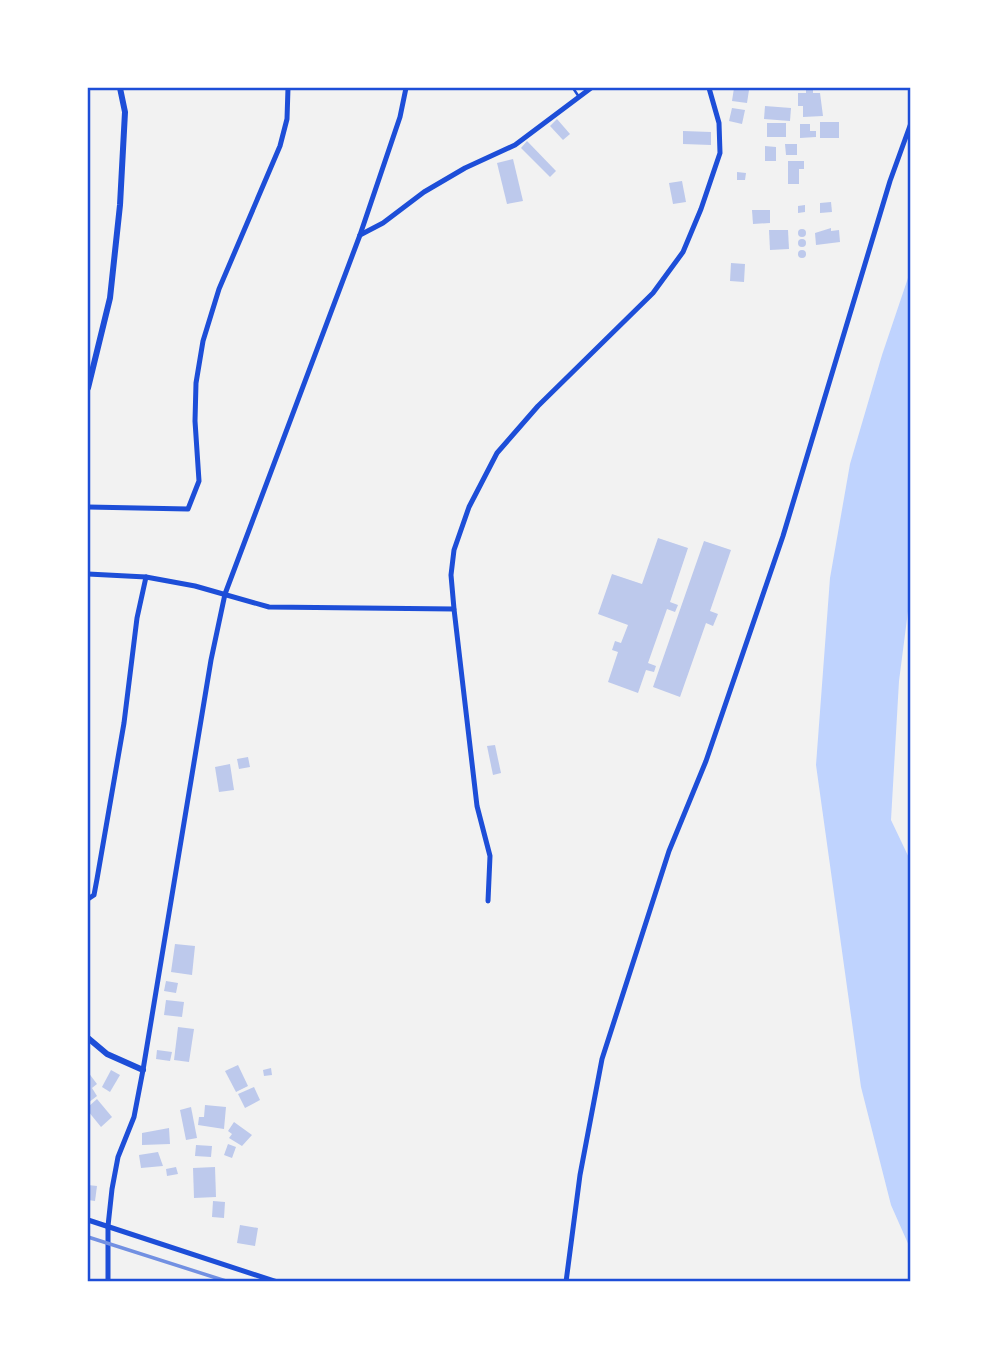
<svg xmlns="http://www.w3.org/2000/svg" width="998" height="1369" viewBox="0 0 998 1369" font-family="'Sofia Sans Condensed',sans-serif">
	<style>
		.water { fill: #bfd3fe }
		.building { fill: #bdc9ec }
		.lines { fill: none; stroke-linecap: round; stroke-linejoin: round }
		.service { stroke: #1d4ed8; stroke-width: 2.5 }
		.minor { stroke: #1d4ed8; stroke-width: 5 }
		.tertiary { stroke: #1d4ed8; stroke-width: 6 }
		.rail { stroke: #7290e2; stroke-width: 3.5 }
		.neatline { fill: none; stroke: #1d4ed8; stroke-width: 2.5 }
	</style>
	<rect width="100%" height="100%" fill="#f2f2f2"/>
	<!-- water -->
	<polygon class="water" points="910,272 911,588 899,681 891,820 911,862 910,1248 891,1205 861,1087 816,765 830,578 850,464 882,355"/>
	<!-- building -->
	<g class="building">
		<polygon points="734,88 749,90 747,103 732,101"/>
		<polygon points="806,88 813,88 813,93 820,93 823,116 803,117 803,106 798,106 798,93 806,93"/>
		<polygon points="765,106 791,108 790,121 764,119"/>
		<polygon points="732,108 745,110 742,124 729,121"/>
		<polygon points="557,119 570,134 563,140 550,126"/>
		<rect x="820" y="122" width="19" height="16"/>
		<rect x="767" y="123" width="19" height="14"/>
		<polygon points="800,124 810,124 810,131 816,131 816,137 800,138"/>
		<polygon points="683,131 711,132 711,145 683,144"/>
		<polygon points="527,141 556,171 550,177 521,148"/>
		<polygon points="785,144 797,144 797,155 786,155"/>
		<polygon points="765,146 776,147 776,161 765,161"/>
		<polygon points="513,159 523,201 507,204 497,163"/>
		<polygon points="788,161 804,161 804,169 799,169 799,184 788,184"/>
		<polygon points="737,172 746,173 745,180 737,180"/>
		<polygon points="682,181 686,202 673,204 669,183"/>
		<polygon points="831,202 832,212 820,213 820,203"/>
		<polygon points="805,205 805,212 798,213 798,206"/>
		<polygon points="752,210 770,210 770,223 753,224"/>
		<polygon points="831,228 831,231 839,230 840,242 816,245 815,233"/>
		<circle cx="802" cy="233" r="4"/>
		<polygon points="769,230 788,230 789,249 770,250"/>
		<circle cx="802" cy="243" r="4"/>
		<circle cx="802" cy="254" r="4"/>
		<polygon points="731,263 745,264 744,282 730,281"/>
		<polygon points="658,538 688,548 670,602 678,605 675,612 667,609 648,663 656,666 654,672 646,670 638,693 608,682 618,652 612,650 615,641 621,643 628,625 598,614 612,574 642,584"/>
		<polygon points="704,541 731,550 710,611 718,614 713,626 706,623 680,697 653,687"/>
		<polygon points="495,745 501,773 493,775 487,746"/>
		<polygon points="248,757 250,767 239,769 237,759"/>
		<polygon points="230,764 234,790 219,792 215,767"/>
		<polygon points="175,944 195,946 192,975 171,972"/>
		<polygon points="166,981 178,983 176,993 164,991"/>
		<polygon points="166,1000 184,1002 182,1017 164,1015"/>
		<polygon points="178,1027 194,1029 189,1062 174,1060"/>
		<polygon points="157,1050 172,1052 170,1061 156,1059"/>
		<polygon points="238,1065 248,1086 236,1092 225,1071"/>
		<polygon points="271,1068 272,1075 264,1076 263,1070"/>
		<polygon points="111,1070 120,1075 110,1092 102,1087"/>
		<polygon points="88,1072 97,1084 92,1088 97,1096 88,1103"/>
		<polygon points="254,1087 260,1100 245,1108 238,1094"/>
		<polygon points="97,1099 112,1117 101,1127 88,1111 88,1107"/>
		<polygon points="205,1105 226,1107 224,1129 198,1125 199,1117 204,1117"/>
		<polygon points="191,1107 197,1138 186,1140 180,1110"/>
		<polygon points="234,1122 252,1135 242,1146 229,1138 232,1134 228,1131"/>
		<polygon points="169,1128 170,1144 142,1145 142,1133"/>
		<polygon points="228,1144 236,1147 232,1158 224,1155"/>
		<polygon points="196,1145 212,1146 211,1157 195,1156"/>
		<polygon points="158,1152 163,1166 141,1168 139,1155"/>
		<polygon points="176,1167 178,1174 167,1176 166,1169"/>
		<polygon points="215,1167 216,1197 194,1198 193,1168"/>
		<polygon points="88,1185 97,1186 95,1201 88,1200"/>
		<polygon points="213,1201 225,1202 224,1218 212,1217"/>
		<polygon points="240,1225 258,1228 255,1246 237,1243"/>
	</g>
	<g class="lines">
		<!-- service -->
		<polyline class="service" points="573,88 579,97"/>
		<!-- minor -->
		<g class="minor">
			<polyline points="360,235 383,223 424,192 465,168 515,145 591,88"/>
			<polyline points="88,507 188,509 199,481 195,421 196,383 203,341 219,289 280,146 287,119 288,88"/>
			<polyline points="88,574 146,577 195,586 269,607 454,609"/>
			<polyline points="88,899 94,895 97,879 124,723 137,618 146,577"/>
			<polyline points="488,901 490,856 477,806 454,609 451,575 454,550 469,507 497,453 538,406 653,293 683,252 701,209 720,153 719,123 709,88"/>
			<polyline points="88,1220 277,1282"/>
			<polyline points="108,1282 108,1226 112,1189 118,1157 134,1117 143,1070 211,660 225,594 360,235 400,117 406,88"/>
			<polyline points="566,1282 580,1175 602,1059 669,851 706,761 783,536 890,181 911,123"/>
		</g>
		<!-- tertiary -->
		<g class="tertiary">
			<polyline points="88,388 110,298 120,205 125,112 120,88"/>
			<polyline points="88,1038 107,1054 143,1070"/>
		</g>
		<!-- rail -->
		<polyline class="rail" points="88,1237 229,1282"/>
	</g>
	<!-- border -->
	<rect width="998" height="1369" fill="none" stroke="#ffffff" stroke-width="178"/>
	<rect x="89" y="89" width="820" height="1191" class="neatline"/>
</svg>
